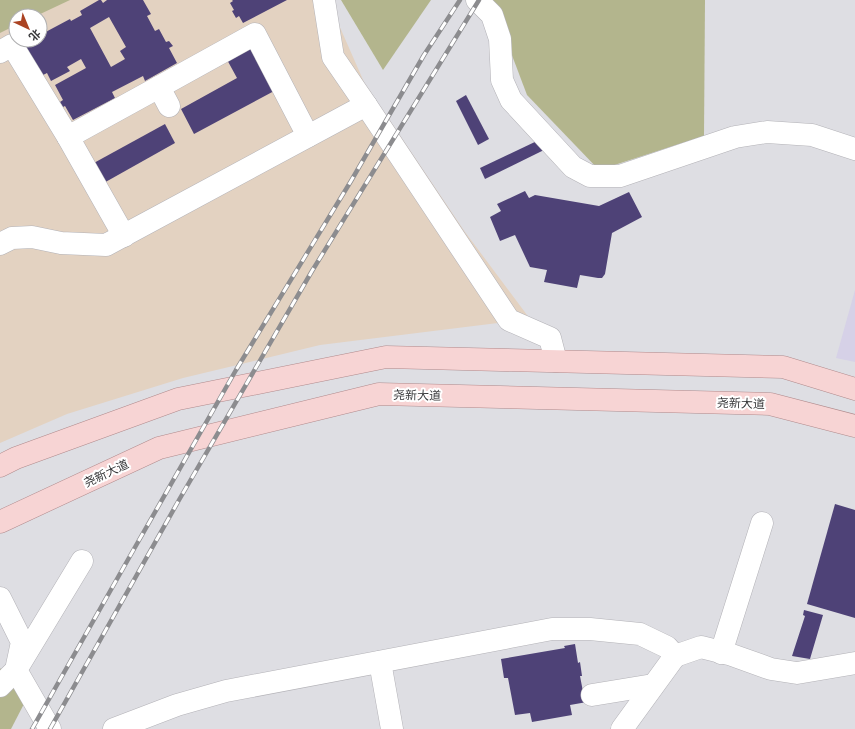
<svg xmlns="http://www.w3.org/2000/svg" width="855" height="729" viewBox="0 0 855 729" font-family="'PT Sans Narrow','Noto Sans SC',sans-serif">
	<style>
		.commercial { fill: #d6d1e7 }
		.education { fill: #e3d2c1; fill-rule: evenodd }
		.green { fill: #b3b58d }
		.building { fill: #4e4277; fill-rule: evenodd }
		.lines { fill: none; stroke-linecap: round; stroke-linejoin: round }
		.minor-casing { stroke: #b3b2b7; stroke-width: 23 }
		.major-casing { stroke: #b08a8c; stroke-width: 23 }
		.minor { stroke: #fff; stroke-width: 22 }
		.major { stroke: #f7d4d4; stroke-width: 22 }
		.rail-casing { stroke: #8c8c8f; stroke-width: 4.5 }
		.rail { stroke: #fff; stroke-width: 3; stroke-dasharray: 9; stroke-linecap: butt }
		.labels { text-anchor: middle; dominant-baseline: central; stroke-width: 4; stroke-linejoin: round; paint-order: stroke }
		.street-label { font-size: 12px; fill: #373739; stroke: #fff }
	</style>
	<rect width="100%" height="100%" fill="#dedee3"/>
	<!-- commercial -->
	<polygon class="commercial" points="855,290 855,362 836,358"/>
	<!-- education -->
	<path class="education" d="M0,0h333l2,16 29,66 101,150 65,87 -210,26 -137,33 -116,36 -67,29zM16,16h24v24h-24z"/>
	<!-- green -->
	<g class="green">
		<polygon points="0,0 70,0 36,16 16,16 16,25 0,33"/>
		<polygon points="341,0 431,0 383,70"/>
		<polygon points="491,0 705,0 704,136 599,170 527,95"/>
		<polygon points="0,668 26,700 11,729 0,729"/>
	</g>
	<!-- building -->
	<g class="building">
		<path d="M99,0h2l2,3 4,-3h36l8,14 -4,2 8,15 4,-2 7,13 3,-1 4,5 -4,2 8,15 -32,18 -2,-5 -31,16 3,6 -42,22 -8,-14 -2,1 -3,-5 3,-2 -8,-15 31,-17 -5,-9 -14,8 3,4 -19,10 -4,-8 -6,3 -17,-33 6,-3h10v-5l30,-16 1,2 11,-6 -2,-4zM109,17l17,30 -6,4 5,8 -14,8 -21,-39z"/>
		<polygon points="232,0 287,0 243,23 239,16 236,18 232,11 234,10 230,3 233,1"/>
		<polygon points="250,43 276,90 194,134 181,109 237,78 225,56"/>
		<polygon points="466,95 489,139 478,145 456,101"/>
		<polygon points="165,124 175,143 102,184 92,164"/>
		<polygon points="539,140 544,150 485,179 480,168"/>
		<polygon points="525,191 529,198 535,195 599,206 629,192 642,217 612,233 605,274 602,278 598,278 580,275 577,288 544,282 547,270 530,267 515,235 500,241 490,217 501,211 497,204"/>
		<polygon points="835,504 855,510 855,618 807,604"/>
		<polygon points="804,610 823,615 810,659 792,656 805,616 803,615"/>
		<polygon points="575,644 578,663 580,662 582,676 580,676 584,697 587,702 570,705 572,715 532,722 530,713 515,715 508,678 504,678 501,659 565,648 564,646"/>
	</g>
	<g class="lines">
		<!-- minor casing -->
		<g class="minor-casing">
			<g id="minor">
				<polyline points="324,0 333,57 366,105 509,320 550,338 556,361"/>
				<polyline points="477,0 492,15 500,39 502,80 511,100 573,167 590,176 620,176 735,137 767,132 812,135 855,149"/>
				<polyline points="0,52 12,45 68,137 159,87 169,106"/>
				<polyline points="159,87 255,34 308,136"/>
				<polyline points="68,137 124,236"/>
				<polyline points="0,244 12,238 32,237 61,243 106,245 366,105"/>
				<polyline points="0,598 22,642 16,670 0,686"/>
				<polyline points="721,653 762,523"/>
				<polyline points="380,662 392,729"/>
				<polyline points="592,695 653,685"/>
				<polyline points="50,729 16,670 82,561"/>
				<polyline points="114,729 177,705 226,691 552,629 590,629 640,634 667,647 675,656 701,647 729,654 771,669 797,673 855,663"/>
				<polyline points="622,729 675,656"/>
			</g>
		</g>
		<!-- major casing -->
		<g class="major-casing">
			<g id="major">
				<polyline points="0,466 16,458 178,399 386,357 783,367 855,389"/>
				<polyline points="0,522 159,448 379,394 770,404 855,426"/>
			</g>
		</g>
		<!-- minor -->
		<use href="#minor" class="minor"/>
		<!-- major -->
		<use href="#major" class="major"/>
		<!-- rail casing -->
		<g class="rail-casing">
			<g id="rail">
				<polyline points="32,729 134,549 236,370 351,181 424,55 460,0"/>
				<polyline points="50,729 179,500 312,271 479,0"/>
			</g>
		</g>
		<!-- rail -->
		<use href="#rail" class="rail"/>
	</g>
	<g class="labels">
		<!-- street labels -->
		<g class="street-label">
			<text transform="translate(417 395) rotate(1)">尧新大道</text>
			<text transform="translate(741 403) rotate(2)">尧新大道</text>
			<text transform="translate(106 473) rotate(-25)">尧新大道</text>
		</g>
	</g>
	<!-- north arrow -->
	<g transform="translate(28 28) rotate(136)"><circle r="19" fill="#ffffff" stroke="#afafb0"/>
	<path d="M0-3L7 15L0 10L-7 15Z" fill="#ab4322"/>
	<text y="-6" font-size="11" font-weight="bold" text-anchor="middle" fill="#373739">北</text>
	</g>
</svg>
